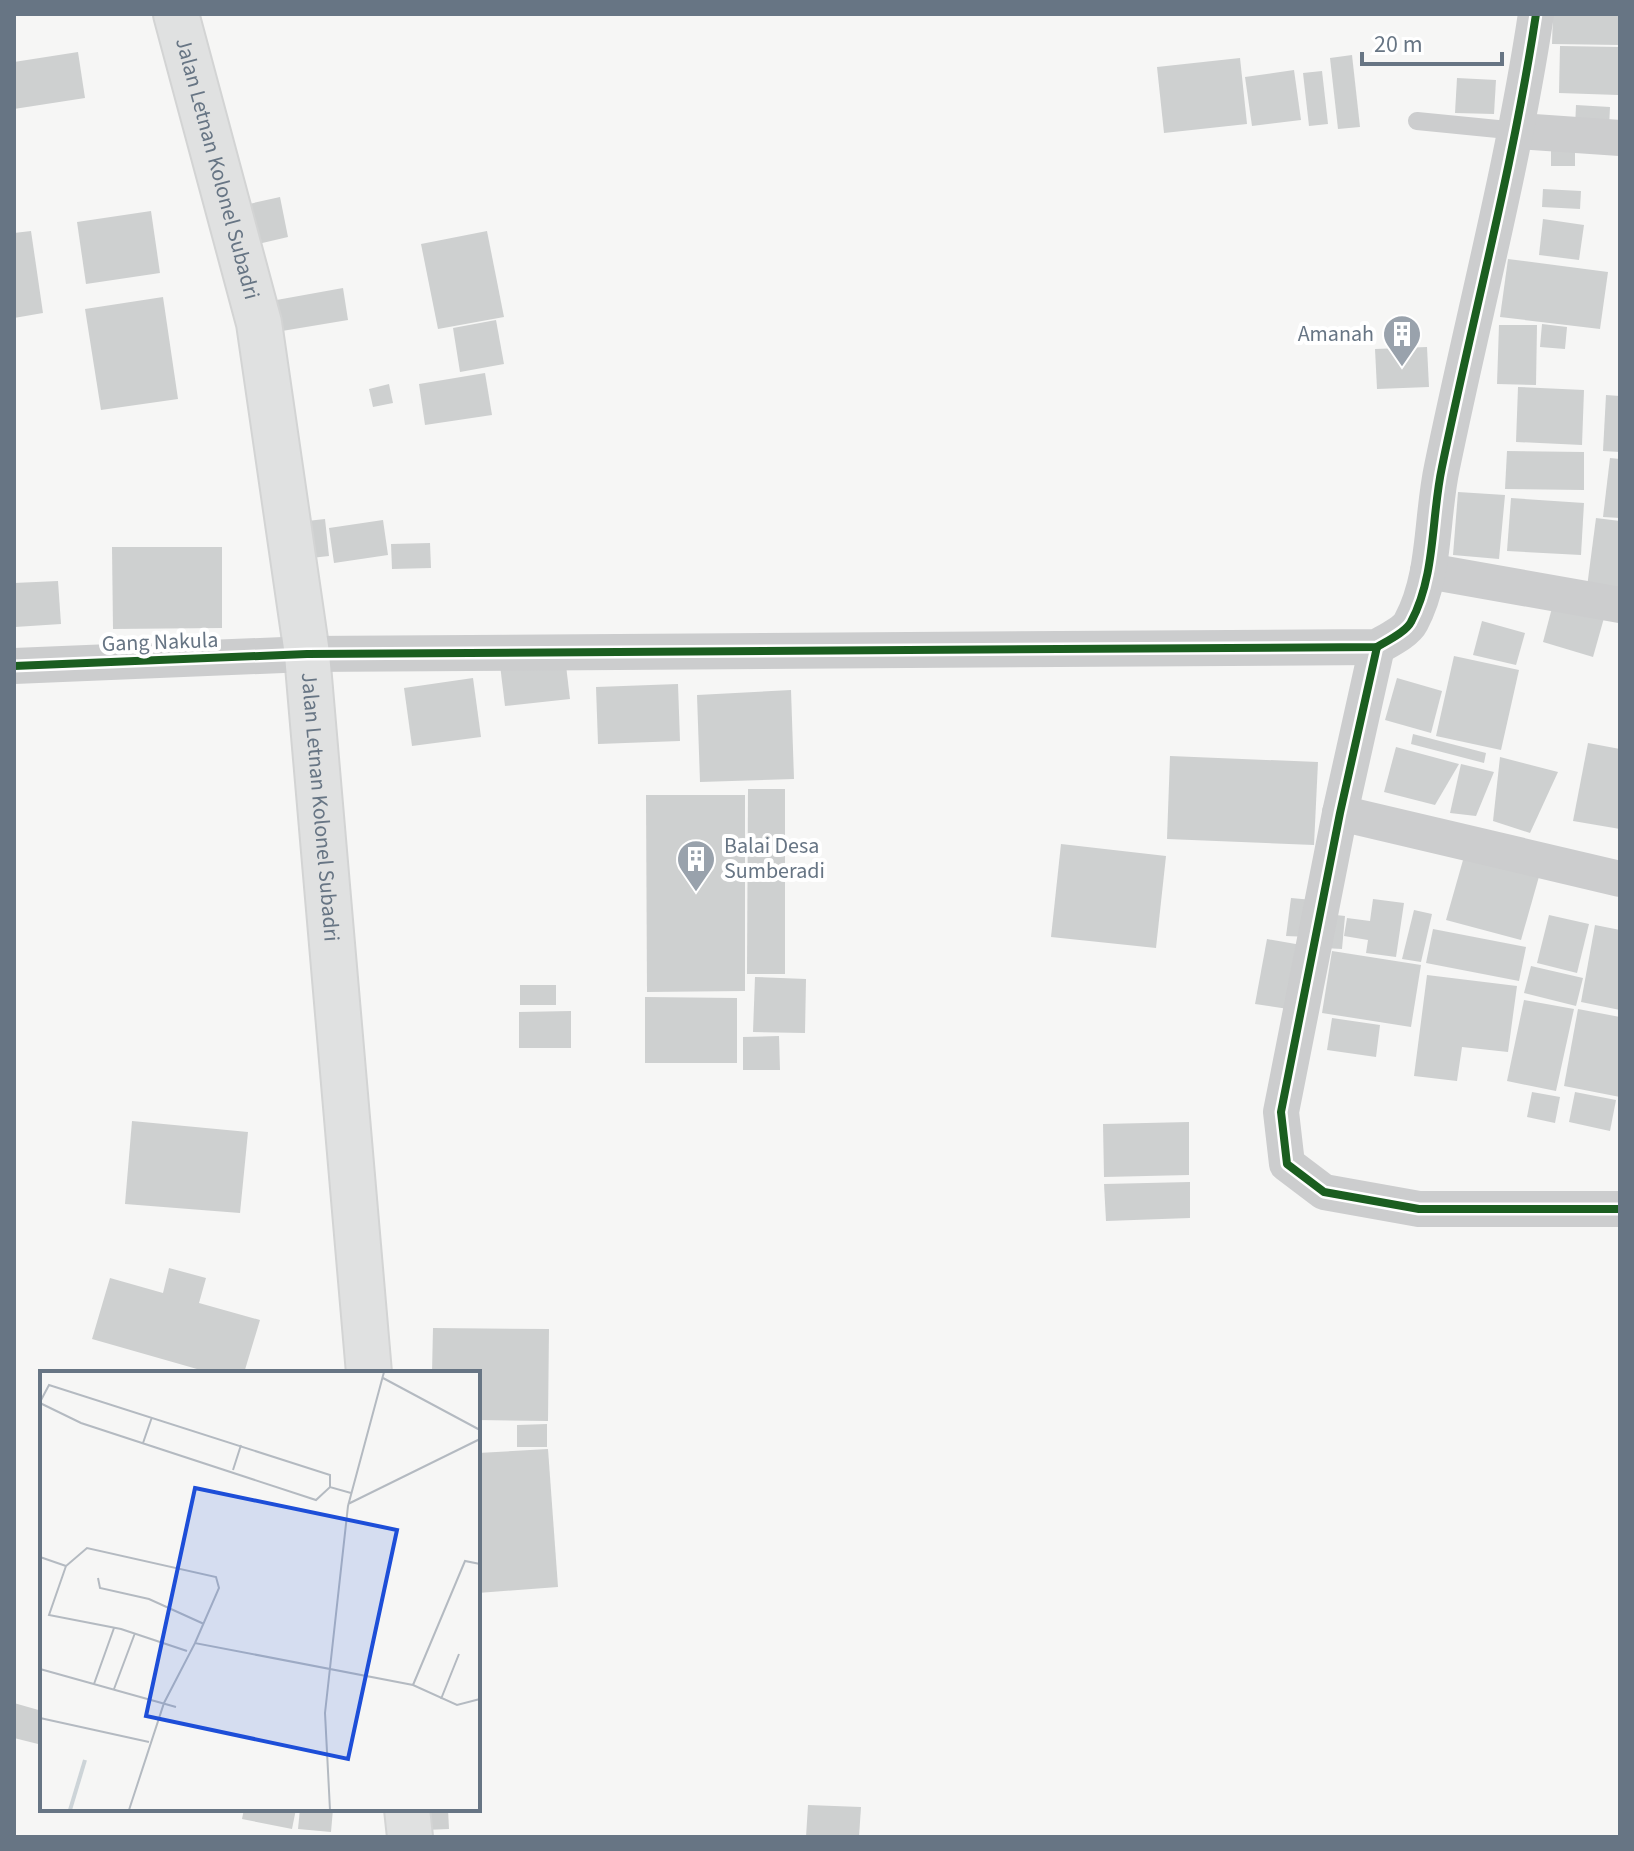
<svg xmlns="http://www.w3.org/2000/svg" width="1634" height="1851" viewBox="0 0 1634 1851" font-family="'Source Sans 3',sans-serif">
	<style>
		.building { fill: #ced0d0 }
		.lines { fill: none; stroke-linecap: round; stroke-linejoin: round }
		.secondary-casing { stroke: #d3d4d4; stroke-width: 48 }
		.lane { stroke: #cccdce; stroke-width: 18 }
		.street { stroke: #cccdce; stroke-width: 36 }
		.secondary { stroke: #e0e1e1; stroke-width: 44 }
		.cycleway-casing { stroke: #fff; stroke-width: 13 }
		.cycleway { stroke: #1b5e20; stroke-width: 8 }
		.labels { text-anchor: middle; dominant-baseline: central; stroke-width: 8; stroke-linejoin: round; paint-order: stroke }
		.street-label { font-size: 22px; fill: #677584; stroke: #fff }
		.poi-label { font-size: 22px; fill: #677584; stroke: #fff; text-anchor: end }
		.inset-river { fill: none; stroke: #cdd4d8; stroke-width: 4 }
		.inset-road { fill: none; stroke: #b4bac1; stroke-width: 2 }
		.view { fill: #1d4ed8; fill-opacity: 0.15; stroke: #1d4ed8; stroke-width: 4 }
		.inset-edge { fill: none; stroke: #677584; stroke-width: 4 }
	</style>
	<rect width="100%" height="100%" fill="#f6f6f5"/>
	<!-- building -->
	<g class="building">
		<polygon points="1553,14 1620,14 1620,45 1552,44"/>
		<polygon points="1560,46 1620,47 1618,95 1559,93"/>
		<polygon points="78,52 85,98 14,109 14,62"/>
		<polygon points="1352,55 1360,127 1338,129 1330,58"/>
		<polygon points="1240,58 1247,124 1164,133 1157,67"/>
		<polygon points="1294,70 1301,120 1252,126 1245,77"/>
		<polygon points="1322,71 1328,124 1309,126 1303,73"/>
		<polygon points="1457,78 1496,80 1494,114 1455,113"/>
		<polygon points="1576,105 1610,107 1609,129 1575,128"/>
		<rect x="1551" y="143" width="24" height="23"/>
		<polygon points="1543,189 1581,191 1580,209 1542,207"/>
		<polygon points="280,197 288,237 258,244 249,204"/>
		<polygon points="151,211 160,273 86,284 77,222"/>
		<polygon points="1543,219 1584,225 1579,260 1539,255"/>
		<polygon points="31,231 43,313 14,318 14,233"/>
		<polygon points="487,231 504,317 438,329 421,244"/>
		<polygon points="1508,259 1608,272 1600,329 1500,317"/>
		<polygon points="343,288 348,320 276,332 271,301"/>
		<polygon points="163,297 178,399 101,410 85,309"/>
		<polygon points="496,320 504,364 460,372 453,328"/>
		<polygon points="1542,324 1567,327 1565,349 1540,347"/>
		<polygon points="1499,325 1537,325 1536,385 1497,384"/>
		<polygon points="1427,347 1429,387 1377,389 1375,349"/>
		<polygon points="485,373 492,415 425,425 419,384"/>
		<polygon points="389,384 393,403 373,407 369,389"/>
		<polygon points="1518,387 1584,390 1582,445 1516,442"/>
		<polygon points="1606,395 1620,396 1620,452 1603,451"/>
		<polygon points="1507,451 1584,452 1584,490 1505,489"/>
		<polygon points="1610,458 1620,459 1620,518 1603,517"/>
		<polygon points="1458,492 1505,495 1499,559 1453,555"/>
		<polygon points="1511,498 1584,503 1581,555 1507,551"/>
		<polygon points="1596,518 1620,521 1620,591 1587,587"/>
		<polygon points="325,519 329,556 311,558 307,521"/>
		<polygon points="383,520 388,555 334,563 329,528"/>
		<polygon points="430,543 431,568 392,569 391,544"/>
		<polygon points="112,547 222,547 222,628 113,629"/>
		<polygon points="58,581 61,624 15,627 14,583"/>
		<polygon points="1553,604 1604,618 1593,657 1543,642"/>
		<polygon points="1482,621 1525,633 1516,665 1473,655"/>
		<polygon points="1454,656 1519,670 1501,750 1436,736"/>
		<polygon points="565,657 570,699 505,706 500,665"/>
		<polygon points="473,678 481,737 412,746 404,688"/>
		<polygon points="1397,678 1442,691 1431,733 1385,720"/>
		<polygon points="678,684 680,741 598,744 596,687"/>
		<polygon points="791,690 794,779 700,782 697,695"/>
		<polygon points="1413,734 1486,753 1484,763 1411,744"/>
		<polygon points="1588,743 1620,749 1620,829 1573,821"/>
		<polygon points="1396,747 1459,764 1435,805 1384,792"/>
		<polygon points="1170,756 1318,762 1314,845 1167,839"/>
		<polygon points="1500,757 1558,772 1530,833 1493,821"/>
		<polygon points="1461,764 1494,772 1476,816 1450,813"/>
		<polygon points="748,789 785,789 785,974 747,974"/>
		<polygon points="646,795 745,795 745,991 647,992"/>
		<polygon points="1061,844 1166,856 1156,948 1051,937"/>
		<polygon points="1465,853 1540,873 1521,940 1446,920"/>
		<polygon points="1291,898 1313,900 1309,937 1286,936"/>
		<polygon points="1373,899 1404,903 1396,957 1366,953 1368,940 1344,936 1347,918 1370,921"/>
		<polygon points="1414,910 1432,914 1421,962 1402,959"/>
		<polygon points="1327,914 1345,916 1342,949 1324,948"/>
		<polygon points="1549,915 1589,924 1577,973 1537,963"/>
		<polygon points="1595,925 1620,930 1620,1010 1581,1002"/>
		<polygon points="1433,929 1526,947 1519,981 1426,963"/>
		<polygon points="1267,939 1307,946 1295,1010 1255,1004"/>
		<polygon points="1332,951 1421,965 1411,1027 1322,1013"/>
		<polygon points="1531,966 1583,978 1576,1006 1524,993"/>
		<polygon points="1427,975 1517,986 1508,1052 1462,1047 1457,1081 1414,1076"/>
		<polygon points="755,977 806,979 805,1033 753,1032"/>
		<rect x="520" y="985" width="36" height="20"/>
		<polygon points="645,997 737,998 737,1063 645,1063"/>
		<polygon points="1524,1000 1574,1009 1556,1091 1507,1081"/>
		<polygon points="1578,1009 1620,1017 1620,1097 1564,1086"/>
		<polygon points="571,1011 571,1048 519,1048 519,1012"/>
		<polygon points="1332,1018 1380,1025 1376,1057 1327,1050"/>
		<polygon points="779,1036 780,1070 743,1070 743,1037"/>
		<polygon points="1532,1092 1560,1097 1555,1123 1527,1117"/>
		<polygon points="1575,1092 1616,1100 1610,1131 1569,1122"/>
		<polygon points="132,1121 248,1132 240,1213 125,1204"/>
		<polygon points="1189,1122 1189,1175 1104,1177 1103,1124"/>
		<polygon points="1190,1182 1190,1218 1106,1221 1104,1184"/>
		<polygon points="169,1268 206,1278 199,1303 260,1320 244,1373 211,1373 92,1339 110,1278 163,1293"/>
		<polygon points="433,1328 549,1329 548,1421 478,1420 478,1373 432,1373"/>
		<polygon points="547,1424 547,1447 517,1447 517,1425"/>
		<polygon points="548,1449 558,1587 478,1593 478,1453"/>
		<polygon points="14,1703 42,1711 42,1745 14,1738"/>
		<polygon points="808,1805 861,1807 859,1837 806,1837"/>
		<polygon points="244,1809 296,1809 292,1829 242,1819"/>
		<polygon points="300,1809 333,1809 331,1832 298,1829"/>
		<polygon points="423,1809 448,1809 449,1829 424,1830"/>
	</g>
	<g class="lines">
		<!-- secondary casing -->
		<g class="secondary-casing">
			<g id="secondary">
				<path id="s1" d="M176,14l83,309 48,331 62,719"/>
				<polyline points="407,1809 410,1837"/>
			</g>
		</g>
		<!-- lane -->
		<polyline class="lane" points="1417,121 1518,131"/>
		<!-- street -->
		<g class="street">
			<polyline points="1518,131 1620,138"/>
			<polyline points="1428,571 1620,605"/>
			<polyline points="1377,647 1340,813 1281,1112 1287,1164 1324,1192 1419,1209 1620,1209"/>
			<path d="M14,666l293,-12 1070,-7c10,-6 29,-15 34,-25 25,-47 20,-104 31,-155 31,-151 71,-300 94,-453"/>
			<polyline points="1340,813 1620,879"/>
		</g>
		<!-- secondary -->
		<use href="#secondary" class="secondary"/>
		<!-- cycleway casing -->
		<g class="cycleway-casing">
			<g id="cycleway">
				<polyline points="1377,647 1340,813 1281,1112 1287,1164 1324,1192 1419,1209 1620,1209"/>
				<path d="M14,666l293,-12 1070,-7c10,-6 29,-15 34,-25 25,-47 20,-104 31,-155 31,-151 71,-300 94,-453"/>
			</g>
		</g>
		<!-- cycleway -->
		<use href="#cycleway" class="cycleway"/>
	</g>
	<!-- icons -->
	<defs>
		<g id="building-pin" transform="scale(2)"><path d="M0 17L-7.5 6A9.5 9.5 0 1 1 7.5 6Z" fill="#99a2ac" stroke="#fff"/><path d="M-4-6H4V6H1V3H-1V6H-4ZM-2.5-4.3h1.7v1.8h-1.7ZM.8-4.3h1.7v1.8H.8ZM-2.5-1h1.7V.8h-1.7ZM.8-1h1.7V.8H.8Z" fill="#fff"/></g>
	</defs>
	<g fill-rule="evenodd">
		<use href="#building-pin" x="1402" y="334"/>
		<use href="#building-pin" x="696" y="859"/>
	</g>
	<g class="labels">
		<!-- street labels -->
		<g class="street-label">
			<text stroke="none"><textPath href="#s1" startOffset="160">Jalan Letnan Kolonel Subadri</textPath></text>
			<text transform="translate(160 642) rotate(-2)">Gang Nakula</text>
			<text stroke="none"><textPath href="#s1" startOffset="808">Jalan Letnan Kolonel Subadri</textPath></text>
		</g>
		<!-- poi labels -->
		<g class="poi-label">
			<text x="1374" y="334">Amanah</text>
			<text x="724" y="846" text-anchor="start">Balai Desa<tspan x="724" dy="25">Sumberadi</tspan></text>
		</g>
	</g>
	<!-- overview -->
	<g transform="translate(40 1371)">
		<rect width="440" height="440" fill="#f6f6f5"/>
		<path class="inset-river" d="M30,439l15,-50"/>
		<path class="inset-road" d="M343,7l97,52M0,31l9,-17 281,90v12M0,32l41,20 235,77 14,-13 21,6M103,72l9,-26M193,99l8,-25M308,133l132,-65M0,186l26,9M58,207l2,10 49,11 55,25M147,280l-66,-22 -72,-14 17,-49 21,-18 129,29 3,11 -24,55M0,298l136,38M54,313l20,-56M373,314l52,-124 15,3M74,318l21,-56M401,328l18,-45M0,347l109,24M89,439l35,-107 31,-60 218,42 44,20 23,-6M290,439l-5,-97 23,-207 36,-134"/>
		<path class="view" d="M155,117l202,42 -49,229 -202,-43z"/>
		<rect width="440" height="440" class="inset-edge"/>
	</g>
	<!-- border -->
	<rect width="1634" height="1851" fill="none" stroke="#677584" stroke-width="32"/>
	<!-- scale -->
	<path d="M1362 52v12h140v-12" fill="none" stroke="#677584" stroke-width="4"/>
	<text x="1374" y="52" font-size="24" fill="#677584" stroke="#ffffff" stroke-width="6" paint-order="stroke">20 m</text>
</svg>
